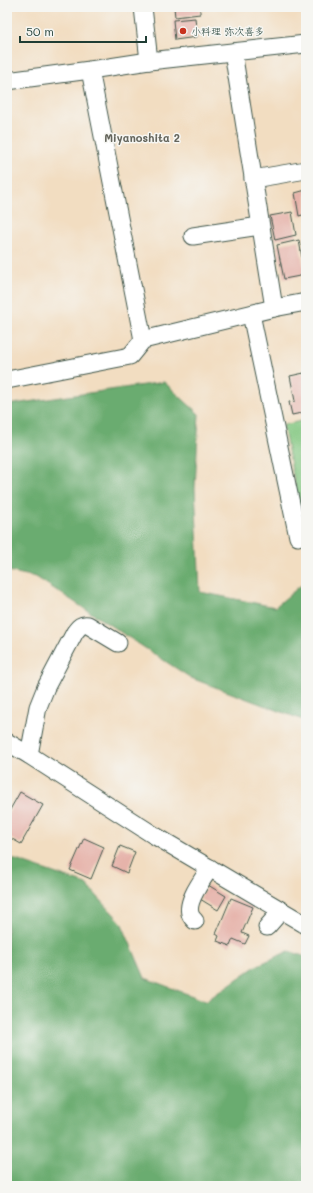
<svg xmlns="http://www.w3.org/2000/svg" width="313" height="1193" viewBox="0 0 313 1193" font-family="Mali,'Klee One',sans-serif">
	<style>
		.green { fill: #83c781; stroke: #51825a }
		.forest { fill: #6aac6f; stroke: #447452 }
		.building { fill: #e6b3aa }
		.lines { fill: none; stroke-linecap: round; stroke-linejoin: round }
		.street-casing { stroke: #3f5549; stroke-width: 19 }
		.street { stroke: #fff; stroke-width: 17 }
		.poi-dot { fill: #c8321e; stroke: #f6f6f2; stroke-width: 1.5 }
		.labels { text-anchor: middle; dominant-baseline: central; stroke-width: 3; stroke-linejoin: round; paint-order: stroke }
		.poi-label { font-size: 10px; fill: #1f3d34; stroke: #f6f6f2; text-anchor: start }
		.neighbourhood-label { font-size: 11px; font-weight: bold; fill: #65665d; stroke: #f6f6f2 }
	</style>
	<rect width="100%" height="100%" fill="#f6f6f2"/>
	<filter id="ink" filterUnits="userSpaceOnUse"><feTurbulence type="fractalNoise" baseFrequency=".025" numOctaves="2"/><feDisplacementMap in="SourceGraphic" scale="8" xChannelSelector="R" yChannelSelector="G"/><feConvolveMatrix kernelMatrix="1 2 1 2 8 2 1 2 1" color-interpolation-filters="sRGB"/></filter>
	<filter id="wash" filterUnits="userSpaceOnUse"><feTurbulence type="fractalNoise" baseFrequency=".012" numOctaves="4" result="noise"/><feDisplacementMap in="SourceGraphic" scale="16" xChannelSelector="R" yChannelSelector="G"/><feGaussianBlur stdDeviation="0.9" result="paint"/><feColorMatrix in="noise" values="0 0 0 0 0 0 0 0 0 0 0 0 0 0 0 0 0 1.4 0 .05"/><feComposite in="paint" operator="in"/></filter>
	<g filter="url(#wash)">
		<rect width="100%" height="100%" fill="#f2ddc1"/>
		<!-- green -->
		<polygon class="green" points="306,420 306,519 302,519 283,425"/>
		<!-- forest -->
		<g class="forest">
			<polygon points="164,382 199,414 195,488 200,592 275,607 306,581 306,721 191,678 36,577 7,571 7,405"/>
			<polygon points="7,857 86,884 121,922 145,978 206,1001 256,966 289,951 306,957 306,1186 7,1186"/>
		</g>
		<g id="blocks">
			<!-- building -->
			<g class="building">
				<polygon points="174,7 200,7 200,14 175,17"/>
				<polygon points="195,18 197,37 175,40 173,20"/>
				<polygon points="306,190 306,214 299,216 295,193"/>
				<polygon points="292,212 296,235 275,240 270,216"/>
				<polygon points="299,240 305,275 284,279 277,245"/>
				<polygon points="304,373 306,381 306,412 292,415 289,402 295,401 290,376"/>
				<polygon points="20,792 43,805 21,844 7,836 7,815"/>
				<polygon points="84,838 104,847 91,879 70,870"/>
				<polygon points="120,846 135,852 127,873 112,866"/>
				<polygon points="208,885 226,896 218,910 200,899"/>
				<polygon points="231,898 253,907 242,933 249,936 245,944 233,939 230,946 217,941 219,936 216,934"/>
			</g>
		</g>
	</g>
	<g filter="url(#ink)">
		<use href="#blocks" fill-opacity="0" stroke="#3f5549" stroke-width="1"/>
		<g class="lines">
			<!-- street casing -->
			<g class="street-casing">
				<g id="street">
					<polyline points="143,7 149,61"/>
					<polyline points="233,52 274,308"/>
					<polyline points="90,70 143,340"/>
					<polyline points="7,81 90,70 149,61 306,44"/>
					<polyline points="253,179 306,170"/>
					<polyline points="193,236 260,226"/>
					<polyline points="251,314 298,537"/>
					<polyline points="7,380 130,356 143,340 274,308 306,302"/>
					<polyline points="7,742 29,755 152,834 306,925"/>
					<path d="M29,755l9,-48 8,-20 29,-55c4,-5 6,-8 13,-7l30,18"/>
					<path d="M195,921c-1,-1 -3,-3 -4,-5 -7,-13 12,-37 19,-48"/>
					<polyline points="267,927 281,911"/>
				</g>
			</g>
			<!-- street -->
			<use href="#street" class="street"/>
		</g>
	</g>
	<!-- markers -->
	<circle class="poi-dot" cx="183" cy="31" r="4"/>
	<g class="labels">
		<!-- poi labels -->
		<g class="poi-label">
			<text x="191" y="31">小料理 弥次喜多</text>
		</g>
		<!-- neighbourhood labels -->
		<g class="neighbourhood-label">
			<text x="142" y="137">Miyanoshita 2</text>
		</g>
	</g>
	<!-- margin -->
	<rect width="313" height="1193" fill="none" stroke="#f6f6f2" stroke-width="24"/>
	<!-- scale -->
	<path d="M20 36v6h126v-6" fill="none" stroke="#1f3d34" stroke-width="2"/>
	<text x="26" y="36" font-size="12" fill="#1f3d34" stroke="#f6f6f2" stroke-width="3" paint-order="stroke">50 m</text>
</svg>
